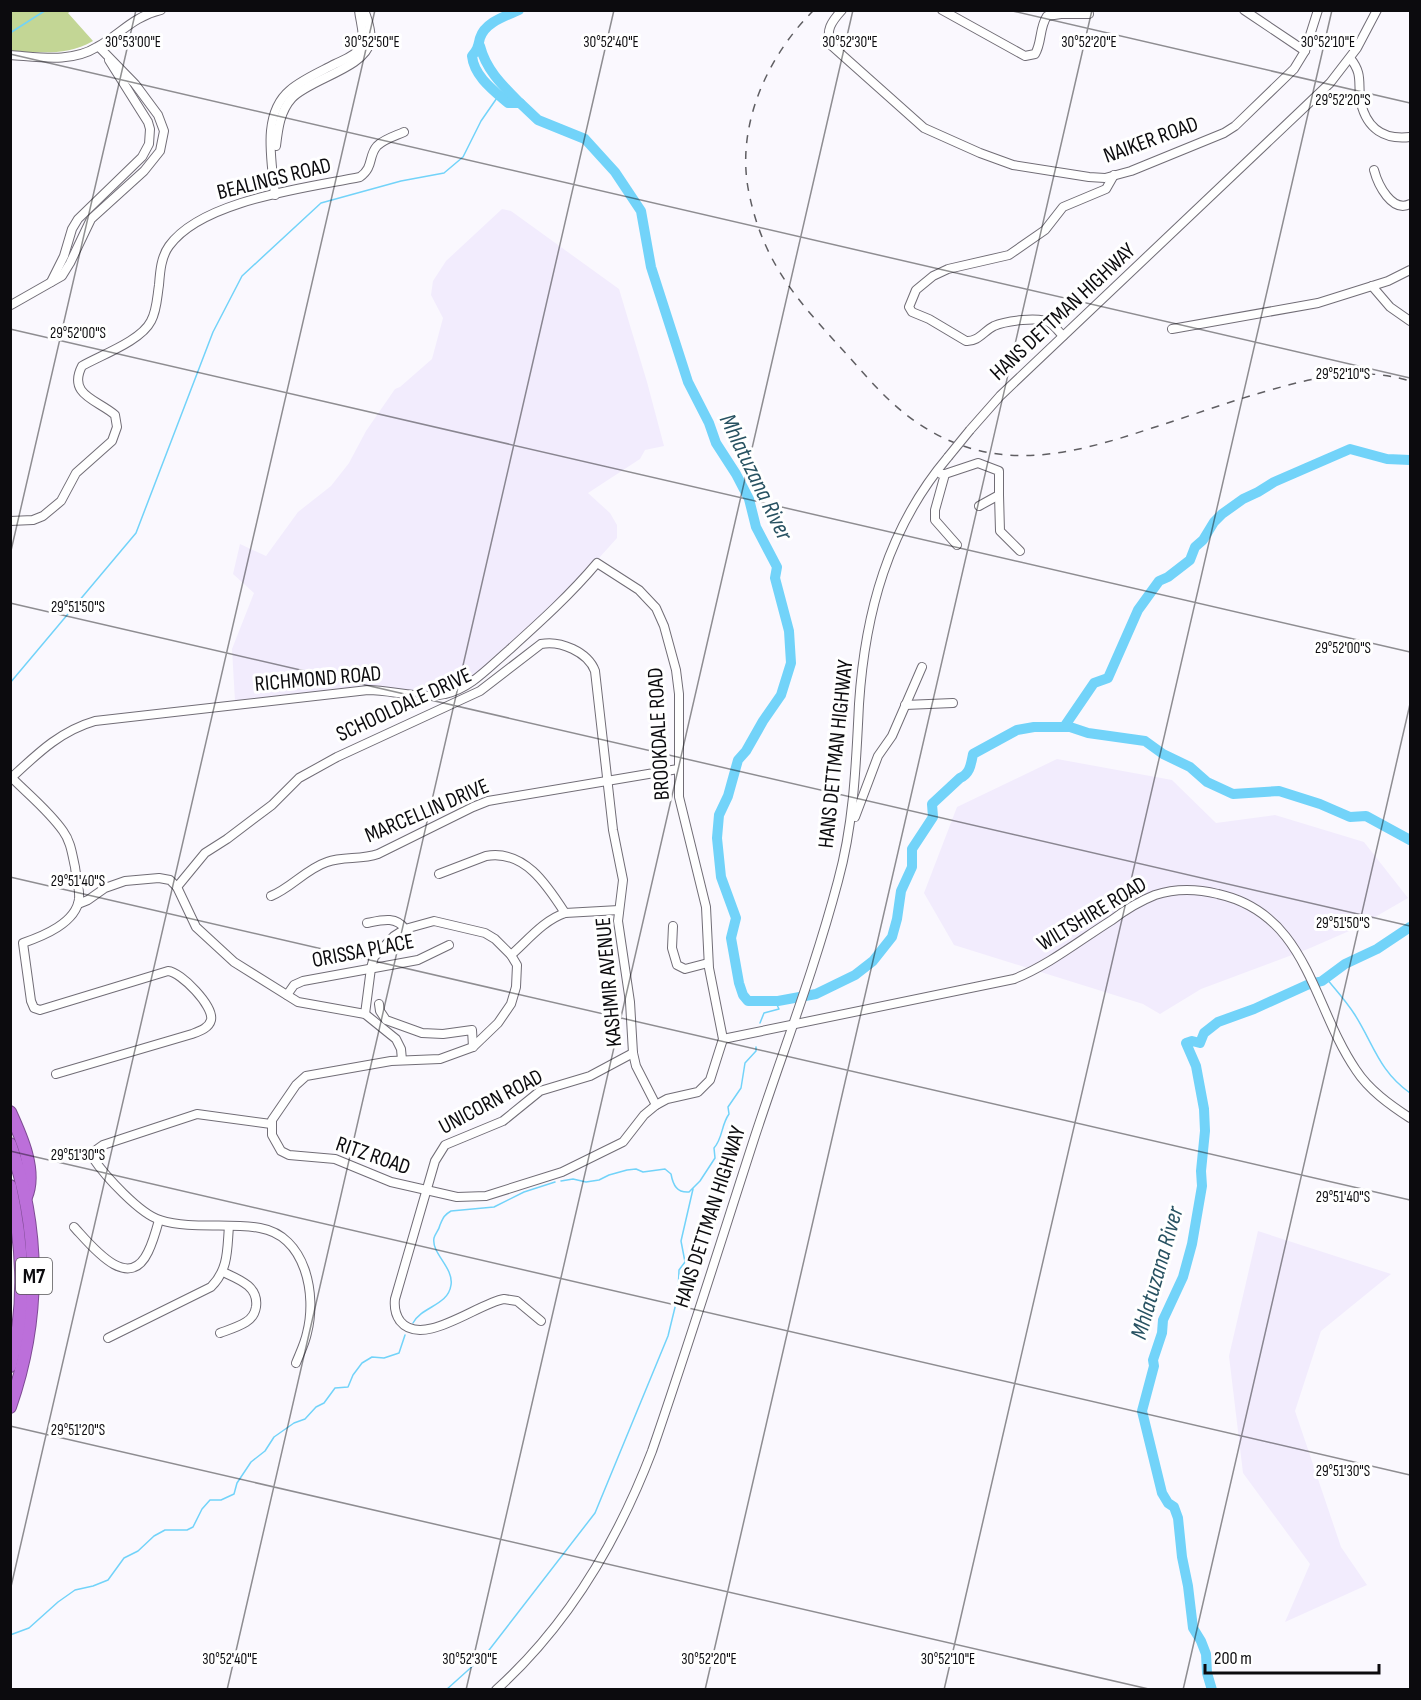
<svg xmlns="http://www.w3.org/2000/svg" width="1421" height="1700" viewBox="0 0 1421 1700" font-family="'Sofia Sans Condensed',sans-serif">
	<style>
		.built { fill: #f2ecfd }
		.green { fill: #c3d695 }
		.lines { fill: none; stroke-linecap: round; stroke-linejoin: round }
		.stream { stroke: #72d3f9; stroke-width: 1.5 }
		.river { stroke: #72d3f9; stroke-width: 10 }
		.minor-casing { stroke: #716d76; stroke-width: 10 }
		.highway-casing { stroke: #7e4c93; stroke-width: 14 }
		.minor { stroke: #fff; stroke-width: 8 }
		.highway { stroke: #bc6fda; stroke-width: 12 }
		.rail { stroke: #5f5e62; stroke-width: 1.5; stroke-dasharray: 8 8; stroke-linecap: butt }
		.minor-bridge-casing { stroke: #716d76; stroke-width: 10; stroke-linecap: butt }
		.minor-bridge { stroke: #fff; stroke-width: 8 }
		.ticks { fill: none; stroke: #0c0b0e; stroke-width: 1.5; stroke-opacity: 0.45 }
		.labels { text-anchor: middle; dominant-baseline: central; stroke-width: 6; stroke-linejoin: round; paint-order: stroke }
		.shield { fill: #fff; stroke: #555456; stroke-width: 1.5 }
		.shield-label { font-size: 21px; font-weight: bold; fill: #0c0b0e }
		.street-label { font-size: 22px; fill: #0c0b0e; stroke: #fff }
		.water-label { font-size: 24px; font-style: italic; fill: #285262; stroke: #fff }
		.ticks-label { font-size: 15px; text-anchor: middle; fill: #0c0b0e; stroke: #fff; stroke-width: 6; stroke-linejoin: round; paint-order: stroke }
	</style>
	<rect width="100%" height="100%" fill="#faf8fe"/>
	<!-- built -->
	<g class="built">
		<polygon points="502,209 511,211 619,289 647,382 664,446 645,450 640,459 588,493 610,513 617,525 617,538 554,608 456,690 435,694 367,688 235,701 232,649 254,593 233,574 240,544 266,556 298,512 331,486 349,463 366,431 395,389 400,387 432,359 443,318 431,295 433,281 446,261"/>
		<polygon points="1057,759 1172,780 1216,823 1275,815 1364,842 1408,898 1356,928 1308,949 1201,989 1160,1014 1143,1004 954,945 924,893 957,807"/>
		<polygon points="1258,1231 1391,1274 1321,1331 1295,1411 1341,1547 1367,1585 1285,1622 1310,1564 1243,1473 1229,1356"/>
	</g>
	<!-- green -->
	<path class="green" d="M10,11h61l-3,2 25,28c-27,16 -53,10 -82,11z"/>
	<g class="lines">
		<!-- stream -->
		<g class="stream">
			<polyline points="10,33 46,10"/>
			<polyline points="10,683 136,533 213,332 242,276 321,203 401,181 444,173 463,157 481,121 499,95"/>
			<polyline points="1405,836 1410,836"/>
			<path d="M1326,978c10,12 21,24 29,37 19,30 24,56 55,78"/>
			<polyline points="760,1023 764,1013 779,1009 775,1001"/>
			<path d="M561,1181l12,-2 13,3 13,-2 10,-5 18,-5 9,-1 7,3 22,-3 6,5c2,11 6,19 18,18l11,-11 15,-23 -1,-10c9,-10 7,-23 15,-34l-1,-7 13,-19 4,-25 11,-12v-4"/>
			<path d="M413,1323c9,-17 35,-17 38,-38 3,-17 -20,-32 -17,-47 1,-4 5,-8 6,-13 3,-7 4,-10 11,-14l43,-4 30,-15 31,-10"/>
			<polyline points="10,1635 29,1628 58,1602 75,1590 93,1586 108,1580 124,1558 138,1551 154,1536 165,1530 187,1530 193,1527 202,1509 210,1500 221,1500 234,1494 237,1483 251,1462 265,1451 274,1437 294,1423 305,1419 316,1407 324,1403 335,1388 348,1387 353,1375 362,1363 372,1357 384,1358 399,1353 405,1335"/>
			<polyline points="446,1690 486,1654 595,1513 668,1336 678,1295 679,1270 685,1262 681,1241 693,1189"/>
		</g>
		<!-- river -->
		<g class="river">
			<path d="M519,10c-13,6 -34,12 -39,28 -2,8 -2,11 -8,18 2,20 21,34 36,47h12l18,17 47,19 30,33 26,39 10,56 37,115 21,41 7,20 20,31 13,25 7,28 21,40 -2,11 14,53 2,32 -10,32 -18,26 -17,30 -8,9 -10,36 -9,19 -2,23 4,39 15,41 -5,20 8,45 4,12 5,6h30l38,-7 39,-19 18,-14 19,-24 5,-18 4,-28 11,-24v-18l21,-32 -1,-13 28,-26c10,-4 11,-14 13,-24l44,-24 17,-3h36l18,6 57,8 18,13 27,13 17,15 26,12 46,-3 41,13 30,13 16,-1 44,24"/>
			<path d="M480,46c6,24 23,40 40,57"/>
			<polyline points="1064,727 1094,683 1108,678 1138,610 1159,581 1168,577 1190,560 1195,547 1203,540 1214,522 1222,514 1243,499 1258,492 1274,482 1350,449 1387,459 1410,460"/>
			<polyline points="1212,1690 1207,1673 1206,1654 1201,1641 1193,1628 1188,1586 1182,1557 1178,1518 1174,1507 1168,1503 1162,1493 1142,1411 1154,1366 1153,1360 1162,1333 1163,1320 1183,1277 1192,1244 1202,1186 1201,1171 1205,1131 1204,1109 1196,1066 1186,1043 1192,1041 1200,1043 1204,1033 1218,1022 1254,1009 1307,985 1322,981 1345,964 1377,949 1410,927"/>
		</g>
		<!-- minor casing -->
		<g class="minor-casing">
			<g id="minor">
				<path d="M842,10c-10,11 -18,21 -10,36l92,82 56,25 33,12 76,12 16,1 26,-7 93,-38 11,-7 59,-57 11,-18 13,-41"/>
				<path d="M942,10l83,46 10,-2c7,-11 4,-26 12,-38l14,-2h28"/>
				<polyline points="1244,10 1305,51"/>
				<path d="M10,55c30,2 61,8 87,-8 24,-13 35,-30 64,-37"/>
				<path d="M1350,58c14,17 7,26 11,45 6,26 24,37 49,34"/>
				<path d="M276,146c2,-17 4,-35 16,-48 18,-19 73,-30 78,-56 2,-10 -2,-22 -6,-32"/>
				<path d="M1374,170c4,15 18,43 36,34"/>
				<path d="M275,195c-3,-33 -14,-81 15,-105 13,-11 30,-18 45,-26 8,-4 21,-8 26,-17 5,-10 -1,-25 -2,-37"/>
				<polyline points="51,282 64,256 72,229 78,219 142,157 149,144 150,129 148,122 109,60"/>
				<polyline points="1372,286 1390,307 1410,321"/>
				<polyline points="11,305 62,276 70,263 91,219 144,171 160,151 164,131 158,115 135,84 99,47"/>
				<polyline points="1172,329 1318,303 1388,281 1410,270"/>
				<path d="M1063,336c-4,-4 -8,-10 -13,-13 -10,-7 -45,-2 -56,3 -10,5 -16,16 -28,15l-37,-22 -17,-7 -3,-5 7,-17 17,-14 15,-7 61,-14 36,-25 18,-23 43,-18 8,-14"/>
				<polyline points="970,430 1000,396 1330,83 1357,48 1377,10"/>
				<polyline points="941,474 945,474 935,510 935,520 957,545"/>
				<polyline points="945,474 978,463 999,471 999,495 979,506"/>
				<polyline points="999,495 1000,531 1020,551"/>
				<path d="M10,521l23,-1 10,-4 18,-15 15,-28 36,-32 5,-14 -2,-12c-17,-15 -48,-20 -33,-49 19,-11 59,-25 69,-45 6,-11 6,-24 8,-36 1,-13 2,-28 10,-39 33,-46 137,-58 191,-69 14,-10 8,-21 17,-31 7,-7 18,-10 27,-14"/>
				<polyline points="905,705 953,703"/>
				<path d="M12,778c17,17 37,33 51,53 8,11 9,23 12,36 1,10 5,21 4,32 -3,24 -36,37 -56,44l8,58 3,7 6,2 128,-39c13,1 46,35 43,49 -2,8 -11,11 -19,14l-136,40"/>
				<path d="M10,779c27,-25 50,-48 85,-58l273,-31c25,0 53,10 77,4 25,-5 45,-28 64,-44 31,-28 61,-55 88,-87l42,27 17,18 8,18 12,44 3,24v103l27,110 3,61 14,71 -13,41 -12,12 -31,7 -11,6 -12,10 -21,27 -61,30 -76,24 -29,1 -66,-15 -56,-23 -46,-4 -8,-4 -9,-16v-15l24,-35 10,-9 85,-15 49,-2 33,-12 25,-24 13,-19 5,-17 1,-22 -6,-10 -16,-16 -10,-6 -51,-12 -29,8 -11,7 -20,21 -3,11 -6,46"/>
				<polyline points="855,817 878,756 892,736 922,667"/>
				<path d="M439,874l47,-18c38,-7 61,29 79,57"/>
				<path d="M177,887l28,-34 22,-14 45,-34 27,-27 38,-21 143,-66 61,-47c19,-4 47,8 54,27l18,159 10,50 -5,41 12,81 3,51 3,13 20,39"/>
				<path d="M271,896c20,-8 35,-27 56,-34 16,-6 34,-2 51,-8l95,-47 15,-6 190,-32"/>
				<polyline points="78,904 88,900 105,888 125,881 159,878 170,880 177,887 196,927 234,962 298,1002 365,1014 396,1039 401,1049 402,1060"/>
				<path d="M367,923c15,-3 29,-7 38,6"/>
				<polyline points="673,926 672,948 677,965 685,969 708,963"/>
				<path d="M511,955c17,-15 33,-35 54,-42l54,-3"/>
				<polyline points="287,995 294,985 303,981 418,960 449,945"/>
				<polyline points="379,1004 380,1011 386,1020 422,1033 443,1034 472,1030 473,1047"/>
				<path d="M723,1039l291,-60c35,-14 66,-39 98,-59 13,-10 28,-19 43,-25 21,-7 43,-6 63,-1 90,20 94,112 138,176 13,20 34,35 54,48"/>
				<path d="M271,1124l-74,-10 -94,31 -7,5 -3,8c12,18 47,56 67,62 32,10 68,2 100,8 46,8 57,67 47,105 -2,10 -7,20 -11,30"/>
				<path d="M74,1227c16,17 54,67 74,25 5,-10 8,-21 11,-32"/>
				<path d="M541,1321l-24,-20 -13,-2c-26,4 -82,50 -104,22 -5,-7 -6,-13 -5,-22l40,-138 10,-16 58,-24 37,-30 50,-15 43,-23"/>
				<path d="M220,1333c8,-3 18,-6 26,-11 5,-3 9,-9 10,-15 3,-21 -18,-28 -33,-35"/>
				<path d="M108,1338l103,-51c18,-18 16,-38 18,-61"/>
				<path d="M496,1690c71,-64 122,-150 156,-239 36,-104 69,-210 103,-315 28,-85 60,-168 83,-255 16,-58 18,-117 21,-177 6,-91 29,-176 89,-247"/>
			</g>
		</g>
		<!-- highway casing -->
		<g class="highway-casing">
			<g id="highway">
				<path d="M10,1112c11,24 27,59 16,85"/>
				<path d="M10,1144c31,86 30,177 0,263"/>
				<path d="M10,1186c13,59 17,121 0,180"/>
			</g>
		</g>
		<!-- minor -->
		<use href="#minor" class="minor"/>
		<!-- highway -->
		<use href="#highway" class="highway"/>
		<!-- rail -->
		<path class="rail" d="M814,10c-47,46 -79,117 -65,183 15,74 53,112 101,165 21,24 42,48 69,66 77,51 152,31 233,4 38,-12 76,-26 115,-37 48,-14 94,-25 143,-10"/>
		<!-- minor-bridge casing -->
		<g class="minor-bridge-casing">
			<polyline id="minor-bridge" points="948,457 970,430"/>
		</g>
		<!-- minor-bridge -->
		<use href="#minor-bridge" class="minor-bridge"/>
	</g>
	<!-- ticks -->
	<path class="ticks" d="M1008,10l402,93M10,54l1400,324M10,329l1400,323M10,555l126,-545M10,603l1400,323M10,877l1400,323M10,1151l1400,324M10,1426l1143,264M10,1591l365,-1581M227,1690l387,-1680M466,1690l387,-1680M705,1690l387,-1680M944,1690l388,-1680M1183,1690l227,-986"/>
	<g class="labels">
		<!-- shield labels -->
		<rect class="shield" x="16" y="1258" width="36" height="36" rx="4.5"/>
		<g class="shield-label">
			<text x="34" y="1276">M7</text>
		</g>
		<!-- street labels -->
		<g class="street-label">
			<text transform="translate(1151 140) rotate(-20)">NAIKER ROAD</text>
			<text transform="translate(274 179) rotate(-14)">BEALINGS ROAD</text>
			<text transform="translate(1063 312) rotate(-43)">HANS DETTMAN HIGHWAY</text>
			<text transform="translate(318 679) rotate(-5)">RICHMOND ROAD</text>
			<text transform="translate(404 705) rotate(-25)">SCHOOLDALE DRIVE</text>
			<text transform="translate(659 734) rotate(-93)">BROOKDALE ROAD</text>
			<text transform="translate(836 754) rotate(-84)">HANS DETTMAN HIGHWAY</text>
			<text transform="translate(427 811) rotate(-23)">MARCELLIN DRIVE</text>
			<text transform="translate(1092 914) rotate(-31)">WILTSHIRE ROAD</text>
			<text transform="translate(363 951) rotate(-11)">ORISSA PLACE</text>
			<text transform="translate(609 982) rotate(-95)">KASHMIR AVENUE</text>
			<text transform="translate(491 1102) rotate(-28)">UNICORN ROAD</text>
			<text transform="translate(373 1156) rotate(19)">RITZ ROAD</text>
			<text transform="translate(710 1217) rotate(-72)">HANS DETTMAN HIGHWAY</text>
		</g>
		<!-- water labels -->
		<g class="water-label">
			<text transform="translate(756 477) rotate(64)">Mhlatuzana River</text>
			<text transform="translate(1157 1273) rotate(-74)">Mhlatuzana River</text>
		</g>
	</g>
	<g class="ticks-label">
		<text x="133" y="47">30°53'00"E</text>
		<text x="372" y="47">30°52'50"E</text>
		<text x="611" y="47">30°52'40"E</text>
		<text x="850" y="47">30°52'30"E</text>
		<text x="1089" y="47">30°52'20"E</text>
		<text x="1328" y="47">30°52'10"E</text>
		<text x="1343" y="105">29°52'20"S</text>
		<text x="78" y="338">29°52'00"S</text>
		<text x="1343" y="379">29°52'10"S</text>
		<text x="78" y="612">29°51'50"S</text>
		<text x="1343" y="653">29°52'00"S</text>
		<text x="78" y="886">29°51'40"S</text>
		<text x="1343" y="928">29°51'50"S</text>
		<text x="78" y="1160">29°51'30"S</text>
		<text x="1343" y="1202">29°51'40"S</text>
		<text x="78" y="1435">29°51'20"S</text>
		<text x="1343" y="1476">29°51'30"S</text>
		<text x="230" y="1664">30°52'40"E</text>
		<text x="470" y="1664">30°52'30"E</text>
		<text x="709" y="1664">30°52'20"E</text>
		<text x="948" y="1664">30°52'10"E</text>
	</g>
	<!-- border -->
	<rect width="1421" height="1700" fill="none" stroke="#0c0b0e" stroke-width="24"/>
	<!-- scale -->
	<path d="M1205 1664v9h174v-9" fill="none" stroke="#0c0b0e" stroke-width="3"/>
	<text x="1214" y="1664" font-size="18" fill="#0c0b0e" stroke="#ffffff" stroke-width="4.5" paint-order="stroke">200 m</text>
</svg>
